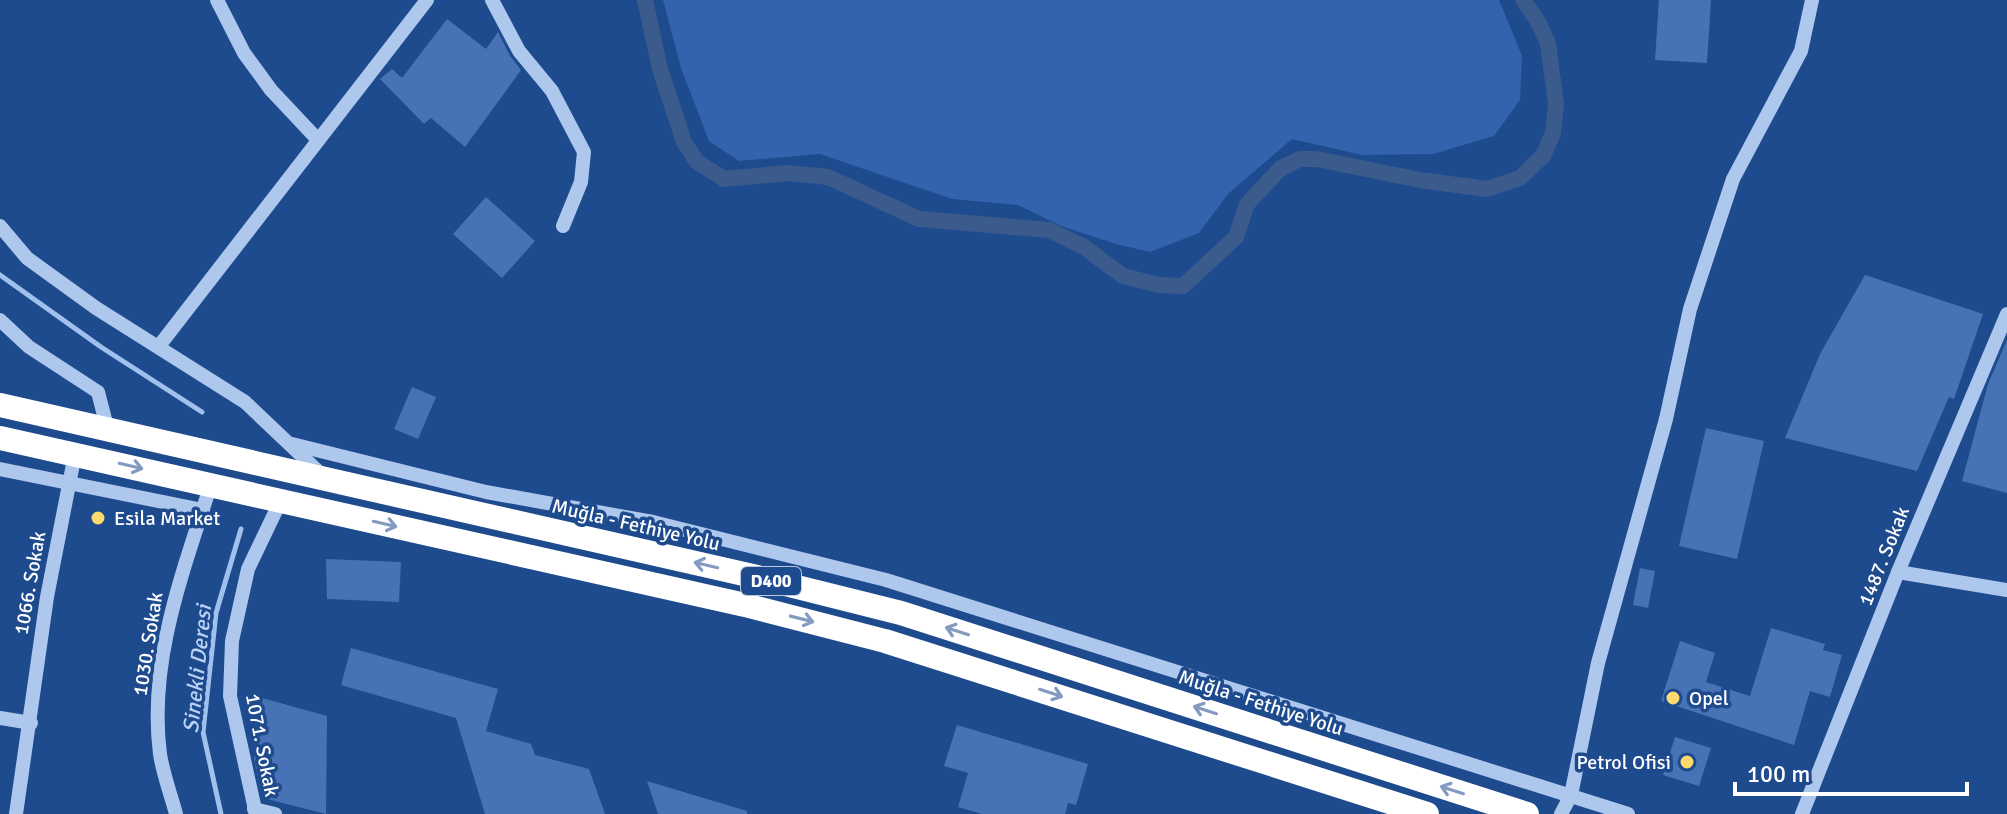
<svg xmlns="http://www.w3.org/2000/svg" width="2007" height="814" viewBox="0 0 2007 814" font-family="Signika,sans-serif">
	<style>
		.green { fill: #3263ac }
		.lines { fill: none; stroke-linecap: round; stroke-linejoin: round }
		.stream { stroke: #a0c1ee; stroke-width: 5 }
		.canal { stroke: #3c5b8d; stroke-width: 16 }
		.building { fill: #4773b6 }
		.minor { stroke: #adc7ed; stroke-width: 14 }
		.highway { stroke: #fff; stroke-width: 24 }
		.oneway { stroke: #839bc1 }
		.poi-dot { fill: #fbd96c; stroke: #1e4a8e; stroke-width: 3 }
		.labels { text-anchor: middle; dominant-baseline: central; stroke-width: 7; stroke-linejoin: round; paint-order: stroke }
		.shield { fill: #1e4a8e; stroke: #bcc9dd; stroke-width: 2 }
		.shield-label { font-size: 18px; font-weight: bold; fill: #fff }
		.poi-label { font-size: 20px; fill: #fff; stroke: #1e4a8e; text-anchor: start }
		.street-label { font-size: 20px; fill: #fff; stroke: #1e4a8e }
		.water-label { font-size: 22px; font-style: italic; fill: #b9d1f4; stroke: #1e4a8e }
	</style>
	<rect width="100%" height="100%" fill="#1e4a8e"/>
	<!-- green -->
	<polygon class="green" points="663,0 1499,0 1522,56 1520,100 1494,136 1433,154 1362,155 1292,139 1228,194 1199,233 1150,252 1116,244 1061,226 1018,205 952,199 820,154 739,161 709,141 681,68"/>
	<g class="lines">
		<!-- stream -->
		<g class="stream">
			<polyline points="0,275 101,347 202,412"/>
			<polyline points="221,814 203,732 216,613 241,529"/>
		</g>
		<!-- canal -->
		<polyline class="canal" points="645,0 660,69 684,142 697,162 724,179 787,173 828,177 919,219 1049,230 1084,247 1123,276 1159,285 1183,286 1236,237 1247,204 1281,168 1300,159 1317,159 1420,180 1487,189 1520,178 1543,156 1553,133 1556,104 1548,43 1537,20 1523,0"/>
	</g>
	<!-- building -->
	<g class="building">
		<polygon points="1659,0 1711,0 1707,63 1655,60"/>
		<polygon points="447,19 486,49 498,32 510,56 521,70 465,147 431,118 424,124 380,79 392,69 402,78"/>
		<polygon points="486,197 535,241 502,278 453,234"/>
		<polygon points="1865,275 1983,314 1954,399 1949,397 1917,471 1785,438 1820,354"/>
		<polygon points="2007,340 2007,493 1962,481 1988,384"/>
		<polygon points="412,387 436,397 418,439 394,429"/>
		<polygon points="1706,428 1764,441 1737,559 1679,546"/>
		<polygon points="326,559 401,562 399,602 327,599"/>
		<polygon points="1640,568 1655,571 1648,608 1633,605"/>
		<polygon points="1771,628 1825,644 1823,650 1842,655 1830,697 1810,691 1794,745 1661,701 1680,641 1715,653 1706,682 1750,696"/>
		<polygon points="351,648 498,689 486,731 531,744 535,755 589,769 605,814 485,814 456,718 341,685"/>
		<polygon points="255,696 327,716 326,814 263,798 254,760"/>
		<polygon points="957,725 1088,764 1076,805 1068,803 1065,814 982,814 958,807 968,773 944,766"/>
		<polygon points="1675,737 1711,748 1699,786 1663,775"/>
		<polygon points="647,781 747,811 747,814 658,814"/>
	</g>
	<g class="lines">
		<!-- minor -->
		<g class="minor">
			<polyline points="217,0 244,53 271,90 318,140"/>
			<polyline points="492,0 519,51 552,91 584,152 581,182 563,226"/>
			<polyline points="0,226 27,258 96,308 245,402 322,475"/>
			<polyline points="0,320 29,347 98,392 107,427"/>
			<polyline points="159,346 427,0"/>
			<polyline points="292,444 486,492 653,522 886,580 1628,814"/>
			<polyline points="0,469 203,510"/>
			<polyline points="1898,572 2007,590"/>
			<polyline points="0,718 31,723"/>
			<polyline points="254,809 275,814"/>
			<polyline points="16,814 47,597 75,454"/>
			<path d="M176,814c-5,-19 -13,-40 -16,-60 -12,-93 23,-182 51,-270"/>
			<polyline points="256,814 230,696 232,641 248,569 281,500"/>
			<polyline points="1561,814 1571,795 1598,663 1666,419 1690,309 1733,179 1801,51 1812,0"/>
			<polyline points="1802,814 1898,572 2007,314"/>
		</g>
		<!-- highway -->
		<g class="highway">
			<polyline points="0,405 757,577 901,613 1527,814"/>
			<polyline points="0,438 745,605 885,641 1427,814"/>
		</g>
	</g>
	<!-- one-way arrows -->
	<defs><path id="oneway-shaft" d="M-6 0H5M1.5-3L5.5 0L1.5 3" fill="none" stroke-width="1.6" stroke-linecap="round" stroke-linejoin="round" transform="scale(2)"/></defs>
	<g class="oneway">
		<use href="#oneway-shaft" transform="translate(131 466) rotate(13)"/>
		<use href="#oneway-shaft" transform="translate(385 524) rotate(13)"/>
		<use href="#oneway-shaft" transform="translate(706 565) rotate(-167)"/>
		<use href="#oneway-shaft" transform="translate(802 619) rotate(14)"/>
		<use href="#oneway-shaft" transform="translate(957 631) rotate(-162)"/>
		<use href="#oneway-shaft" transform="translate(1051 693) rotate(18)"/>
		<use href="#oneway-shaft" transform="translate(1205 710) rotate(-162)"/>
		<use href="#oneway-shaft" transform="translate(1452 790) rotate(-162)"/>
	</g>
	<!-- markers -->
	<g class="poi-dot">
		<circle cx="98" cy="518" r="8"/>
		<circle cx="1673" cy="698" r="8"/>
		<circle cx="1687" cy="762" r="8"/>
	</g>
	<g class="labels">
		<!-- shield labels -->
		<rect class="shield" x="741" y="567" width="60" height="28" rx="6"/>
		<g class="shield-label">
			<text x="771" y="581">D400</text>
		</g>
		<!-- poi labels -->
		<g class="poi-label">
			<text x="114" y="518">Esila Market</text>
			<text x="1689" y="698">Opel</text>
			<text x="1671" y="762" text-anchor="end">Petrol Ofisi</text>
		</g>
		<!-- street labels -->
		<g class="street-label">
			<text transform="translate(636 525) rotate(13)">Muğla - Fethiye Yolu</text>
			<text transform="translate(1884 556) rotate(-68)">1487. Sokak</text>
			<text transform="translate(30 583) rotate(-80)">1066. Sokak</text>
			<text transform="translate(148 644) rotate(-81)">1030. Sokak</text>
			<text transform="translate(1261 703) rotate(18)">Muğla - Fethiye Yolu</text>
			<text transform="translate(262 745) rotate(79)">1071. Sokak</text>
		</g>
		<!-- water labels -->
		<g class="water-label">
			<text transform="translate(197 669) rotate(-84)">Sinekli Deresi</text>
		</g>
	</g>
	<!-- scale -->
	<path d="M1735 782v12h232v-12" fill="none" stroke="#ffffff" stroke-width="4"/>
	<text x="1747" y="782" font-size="24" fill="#ffffff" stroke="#1e4a8e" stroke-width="6" paint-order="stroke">100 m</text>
</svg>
